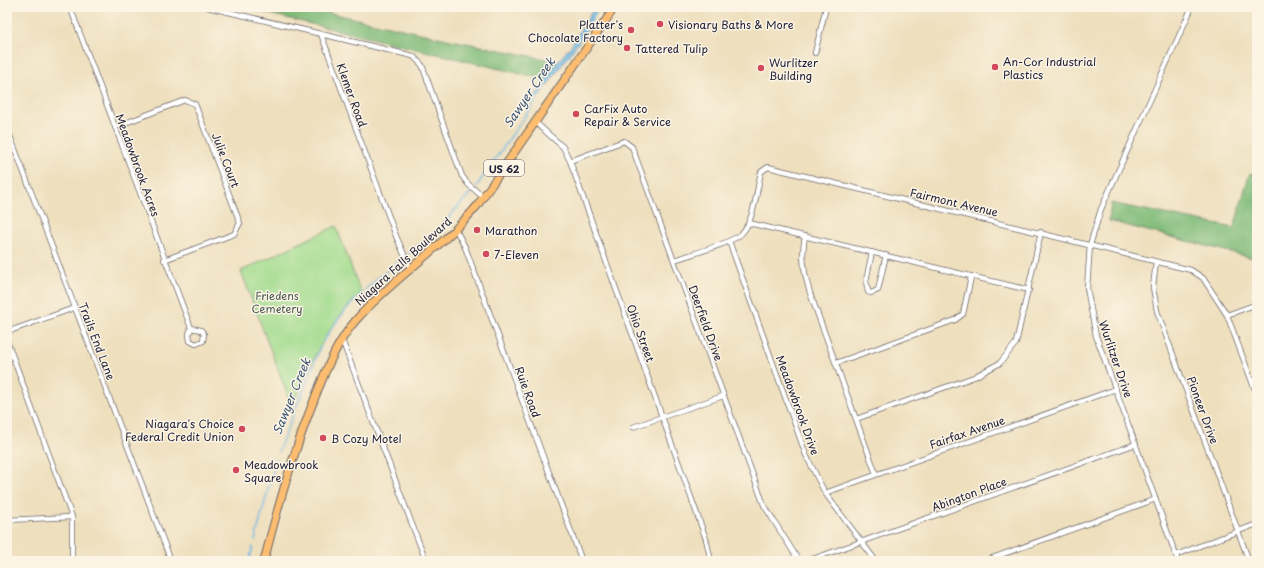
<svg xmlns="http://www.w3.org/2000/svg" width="1264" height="568" viewBox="0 0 1264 568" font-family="'Playpen Sans',sans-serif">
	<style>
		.green { fill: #a1db8d; stroke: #627e64 }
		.forest { fill: #80bb78; stroke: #516e5a }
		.water { fill: #6bb8e5; stroke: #466d90 }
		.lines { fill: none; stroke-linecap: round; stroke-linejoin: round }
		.stream { stroke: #6bb8e5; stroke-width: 1.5 }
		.street-casing { stroke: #696468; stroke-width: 6 }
		.primary-casing { stroke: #696468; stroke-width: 9 }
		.street { stroke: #fff; stroke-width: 4.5 }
		.primary { stroke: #fcbd6f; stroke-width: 7 }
		.poi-dot { fill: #d1495b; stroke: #fcf5e5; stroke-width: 1.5 }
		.labels { text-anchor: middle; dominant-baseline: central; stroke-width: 3; stroke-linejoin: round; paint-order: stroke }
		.shield { fill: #fcf5e5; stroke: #63616e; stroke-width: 1 }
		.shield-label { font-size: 10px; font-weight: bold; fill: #22223b }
		.poi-label { font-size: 11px; fill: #22223b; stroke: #fcf5e5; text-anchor: start }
		.street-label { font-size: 11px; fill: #22223b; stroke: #fcf5e5 }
		.park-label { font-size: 11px; fill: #485a54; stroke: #fcf5e5 }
		.water-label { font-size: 12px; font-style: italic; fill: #3c5676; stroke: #fcf5e5 }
	</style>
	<rect width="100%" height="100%" fill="#fcf5e5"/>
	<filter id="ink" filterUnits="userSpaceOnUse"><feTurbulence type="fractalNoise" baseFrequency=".025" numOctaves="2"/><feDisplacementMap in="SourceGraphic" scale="8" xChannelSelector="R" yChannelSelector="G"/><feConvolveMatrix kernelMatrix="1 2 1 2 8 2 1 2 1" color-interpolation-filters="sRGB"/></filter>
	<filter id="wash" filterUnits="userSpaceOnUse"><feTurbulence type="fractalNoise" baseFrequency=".012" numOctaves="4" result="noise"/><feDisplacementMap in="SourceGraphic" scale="16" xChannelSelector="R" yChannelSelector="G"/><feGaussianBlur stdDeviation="0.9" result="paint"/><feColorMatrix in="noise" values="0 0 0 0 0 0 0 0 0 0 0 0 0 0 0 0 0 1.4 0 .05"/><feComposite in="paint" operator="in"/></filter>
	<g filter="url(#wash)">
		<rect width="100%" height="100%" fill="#eedfbd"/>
		<!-- green -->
		<path class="green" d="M336,226l25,67c-34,32 -51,71 -69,114l-51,-136z"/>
		<!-- forest -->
		<g class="forest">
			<polygon points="240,7 313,7 313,9 451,40 560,62 546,80"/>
			<polygon points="1257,173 1257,259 1109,221 1111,203 1234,228 1249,175"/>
		</g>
		<!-- water -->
		<polygon class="water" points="595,7 600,7 578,43 538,98 535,96 556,64 570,47"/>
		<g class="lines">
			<!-- stream -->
			<g class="stream">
				<polyline points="476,187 539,96"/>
				<polyline points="408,254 440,227 472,191"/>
				<path d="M323,342c19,-32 49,-61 79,-83"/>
				<polyline points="278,452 321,346"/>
				<polyline points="255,540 276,459"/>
				<polyline points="249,561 253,547"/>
			</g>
		</g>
	</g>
	<g filter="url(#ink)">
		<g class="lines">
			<!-- street casing -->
			<g class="street-casing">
				<g id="street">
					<polyline points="70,7 191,328 189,334 190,341 196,344 203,341 204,334 201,330 191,328"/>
					<polyline points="207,7 321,34 396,236 411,270"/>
					<polyline points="321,34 413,56 422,65 462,176 468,184 483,197"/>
					<polyline points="815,53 826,7"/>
					<polyline points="536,123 563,147 570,161 706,539 711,561"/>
					<polyline points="115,127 185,100 195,104 240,223 234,234 164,260"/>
					<polyline points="7,128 171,561"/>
					<polyline points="570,161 624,141 632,147 764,505 799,561"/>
					<polyline points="749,223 1029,290"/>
					<polyline points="456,230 465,247 582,561"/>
					<path d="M805,236c-4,20 -1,37 5,57l66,181"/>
					<polyline points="729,241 806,455 825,493 876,561"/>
					<polyline points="872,252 866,281 868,292 871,293 878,290 886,255"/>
					<path d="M674,260c14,-5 60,-17 68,-27 12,-12 15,-44 19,-61l7,-5 423,103 12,8 24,37 30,80"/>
					<polyline points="1156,262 1153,287 1157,311 1249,561"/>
					<polyline points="1227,315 1257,304"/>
					<polyline points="7,332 74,308"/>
					<polyline points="342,340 426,561"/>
					<polyline points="7,341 72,517 72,561"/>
					<polyline points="836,363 955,320 963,314 971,277"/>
					<polyline points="856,419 974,377 1000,363 1016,343 1041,232"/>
					<polyline points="633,427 723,396"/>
					<polyline points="825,493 1116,389"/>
					<polyline points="7,520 72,517"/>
					<polyline points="1176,555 1257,524"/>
					<polyline points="807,561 1136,444"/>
					<polyline points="984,561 1156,499"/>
					<polyline points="1178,561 1096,336 1087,288 1090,245 1101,209 1192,7"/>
				</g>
			</g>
			<!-- primary casing -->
			<g class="primary-casing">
				<path id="primary" d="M264,561c14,-55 29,-108 50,-161 11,-28 22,-57 42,-80 37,-42 85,-71 121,-114l138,-199"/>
			</g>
			<!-- street -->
			<use href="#street" class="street"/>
			<!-- primary -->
			<use href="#primary" class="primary"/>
		</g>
	</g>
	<!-- markers -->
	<g class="poi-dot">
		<circle cx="660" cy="24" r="4"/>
		<circle cx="631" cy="30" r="4"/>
		<circle cx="627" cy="48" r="4"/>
		<circle cx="995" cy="67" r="4"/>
		<circle cx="761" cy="68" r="4"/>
		<circle cx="576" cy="114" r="4"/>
		<circle cx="477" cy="230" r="4"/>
		<circle cx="486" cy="254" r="4"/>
		<circle cx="242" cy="429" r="4"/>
		<circle cx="323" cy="438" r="4"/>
		<circle cx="236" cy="470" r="4"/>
	</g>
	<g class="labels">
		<!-- shield labels -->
		<rect class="shield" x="484" y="160" width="40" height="16" rx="3"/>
		<g class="shield-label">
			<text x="504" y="168">US 62</text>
		</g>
		<!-- poi labels -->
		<g class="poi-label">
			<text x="623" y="24" text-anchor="end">Platter's<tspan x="623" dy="13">Chocolate Factory</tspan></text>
			<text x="668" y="24">Visionary Baths &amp; More</text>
			<text x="635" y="48">Tattered Tulip</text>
			<text x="1003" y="61">An-Cor Industrial<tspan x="1003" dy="13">Plastics</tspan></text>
			<text x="769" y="62">Wurlitzer<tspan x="769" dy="13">Building</tspan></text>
			<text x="584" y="108">CarFix Auto<tspan x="584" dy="13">Repair &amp; Service</tspan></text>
			<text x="485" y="230">Marathon</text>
			<text x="494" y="254">7-Eleven</text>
			<text x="234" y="423" text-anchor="end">Niagara's Choice<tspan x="234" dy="13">Federal Credit Union</tspan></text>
			<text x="331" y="438">B Cozy Motel</text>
			<text x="244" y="464">Meadowbrook<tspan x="244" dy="13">Square</tspan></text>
		</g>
		<!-- street labels -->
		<g class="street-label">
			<text transform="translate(352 95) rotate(70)">Klemer Road</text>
			<text transform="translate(226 160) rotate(69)">Julie Court</text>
			<text transform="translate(138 165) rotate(70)">Meadowbrook Acres</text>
			<text transform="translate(954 202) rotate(13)">Fairmont Avenue</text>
			<text transform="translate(403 261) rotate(-42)">Niagara Falls Boulevard</text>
			<text transform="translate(706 323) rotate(70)">Deerfield Drive</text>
			<text transform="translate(641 333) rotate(70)">Ohio Street</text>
			<text transform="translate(97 341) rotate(69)">Trails End Lane</text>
			<text transform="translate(1116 359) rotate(71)">Wurlitzer Drive</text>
			<text transform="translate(528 392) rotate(70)">Ruie Road</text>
			<text transform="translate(798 405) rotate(70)">Meadowbrook Drive</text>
			<text transform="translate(1203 410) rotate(70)">Pioneer Drive</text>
			<text transform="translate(967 432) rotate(-19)">Fairfax Avenue</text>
			<text transform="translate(969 494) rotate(-20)">Abington Place</text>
		</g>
		<!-- park labels -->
		<g class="park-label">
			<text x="277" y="295">Friedens<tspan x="277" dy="13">Cemetery</tspan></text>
		</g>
		<!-- water labels -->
		<g class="water-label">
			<text transform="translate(529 92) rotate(-56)">Sawyer Creek</text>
			<text transform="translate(291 396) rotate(-68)">Sawyer Creek</text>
		</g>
	</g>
	<!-- margin -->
	<rect width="1264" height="568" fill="none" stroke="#fcf5e5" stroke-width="24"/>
</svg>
